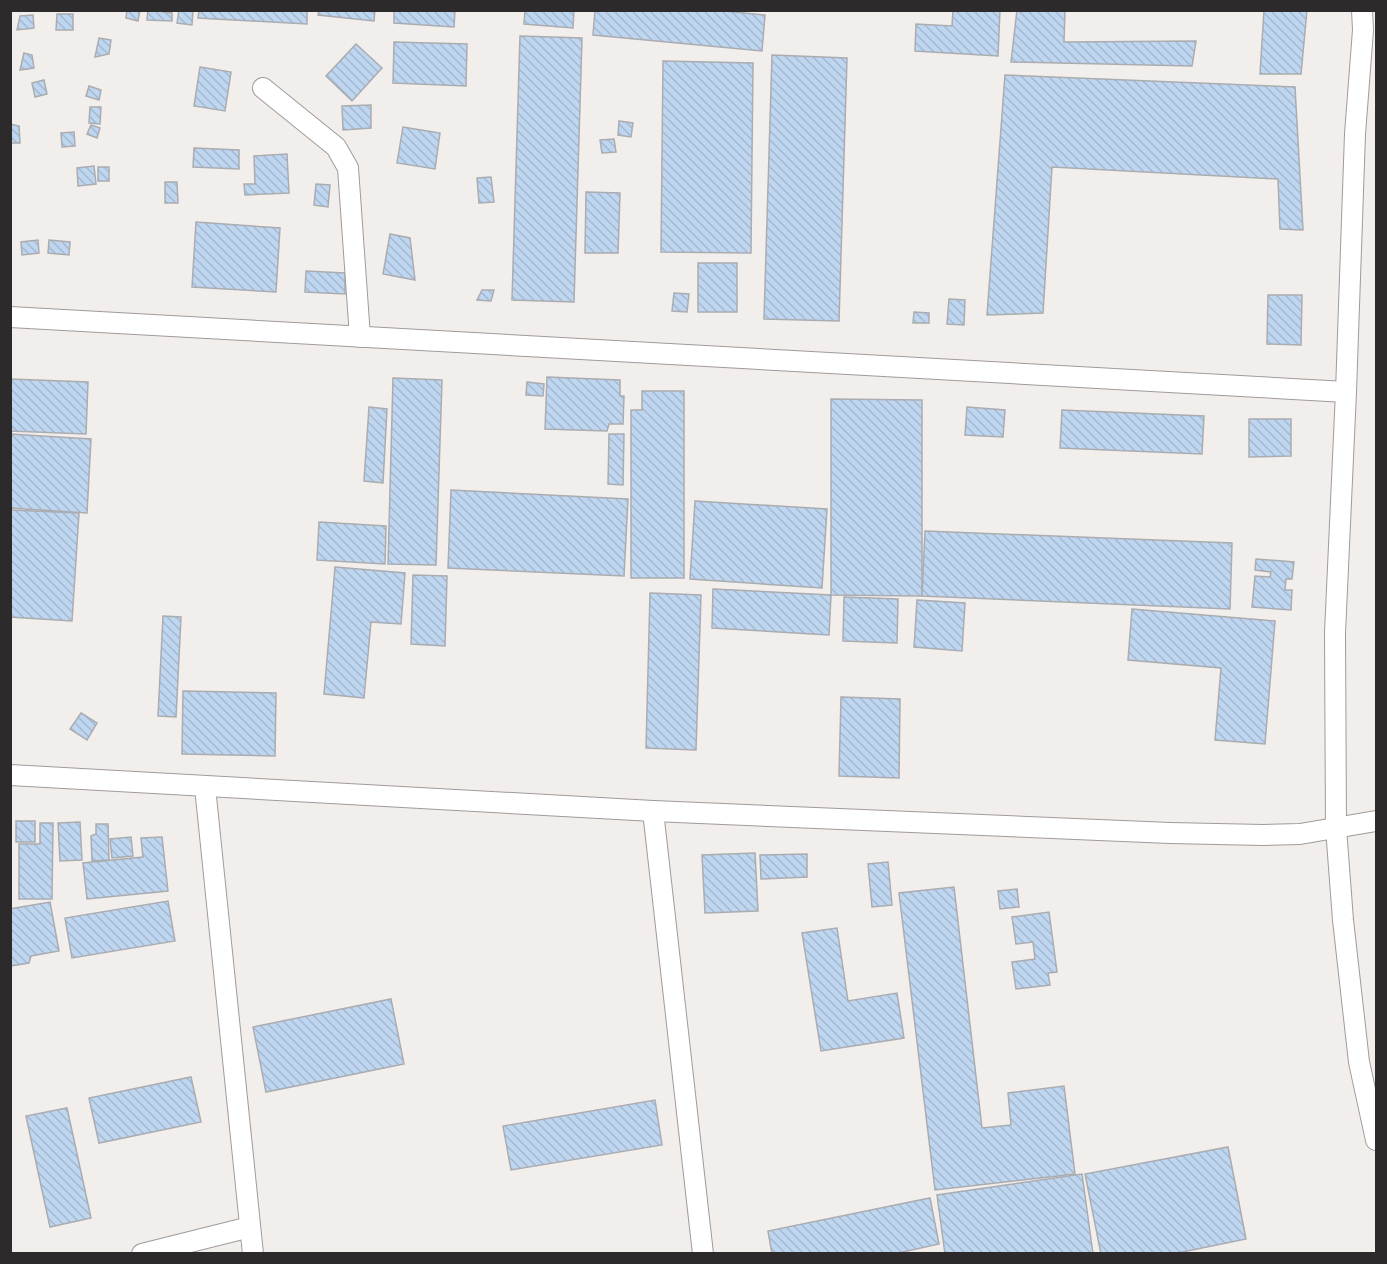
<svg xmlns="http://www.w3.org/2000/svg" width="1387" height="1264" viewBox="0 0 1387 1264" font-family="Signika,sans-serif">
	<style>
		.building { fill: url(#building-back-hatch); stroke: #aaacb0; stroke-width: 1.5 }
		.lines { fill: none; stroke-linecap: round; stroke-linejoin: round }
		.minor-casing { stroke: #a09b9a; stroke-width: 22 }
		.minor { stroke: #fff; stroke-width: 20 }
	</style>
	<defs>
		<pattern id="building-back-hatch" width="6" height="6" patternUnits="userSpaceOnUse" patternTransform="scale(1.5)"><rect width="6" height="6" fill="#bfd6f1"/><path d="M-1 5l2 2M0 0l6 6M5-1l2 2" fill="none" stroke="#a4b8cf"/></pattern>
	</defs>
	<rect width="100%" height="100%" fill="#f2eeec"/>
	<!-- building -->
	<g class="building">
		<polygon points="127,10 140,10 138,21 126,18"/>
		<polygon points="148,10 163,10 163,12 172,13 172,21 147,20"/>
		<polygon points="179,10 193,10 192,25 177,23"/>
		<polygon points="199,10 307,10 307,24 198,18"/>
		<polygon points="319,10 375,10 374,21 318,15"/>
		<polygon points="394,10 455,10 454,27 394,23"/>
		<polygon points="525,10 574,10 573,28 524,24"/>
		<polygon points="595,10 714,10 765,15 762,51 593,35"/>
		<polygon points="953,10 1000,10 998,56 915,51 916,24 952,26"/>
		<polygon points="1017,10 1065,10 1064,42 1196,41 1192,66 1011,62"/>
		<polygon points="1264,10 1307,10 1301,74 1260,74"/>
		<polygon points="57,14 73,14 73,30 56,30"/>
		<polygon points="33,15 34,28 17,30 20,16"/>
		<polygon points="520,36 582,38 574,302 512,300"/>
		<polygon points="99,38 111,40 109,54 95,57"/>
		<polygon points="394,42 467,44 466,86 393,83"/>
		<polygon points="356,44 382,68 352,101 326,76"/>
		<polygon points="24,53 32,55 34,68 20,70"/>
		<polygon points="772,55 847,58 839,321 764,319"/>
		<polygon points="663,61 753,63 751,253 661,252"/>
		<polygon points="200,67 231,72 225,111 194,106"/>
		<polygon points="1005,75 1295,87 1303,230 1280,229 1278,179 1052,167 1043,313 987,315"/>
		<polygon points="44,80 47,94 35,97 32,83"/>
		<polygon points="89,86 101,90 99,100 86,96"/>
		<polygon points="371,105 371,128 343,130 342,106"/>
		<polygon points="90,107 101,107 100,124 89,123"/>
		<polygon points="619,121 633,123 631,137 618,135"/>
		<polygon points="10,124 19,126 20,143 10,143"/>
		<polygon points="91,125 100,128 97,138 87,134"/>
		<polygon points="403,127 440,133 435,169 397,163"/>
		<polygon points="74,132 75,146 62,147 61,133"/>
		<polygon points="614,139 616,152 602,153 600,140"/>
		<polygon points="194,148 239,150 239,169 193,167"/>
		<polygon points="287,154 289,193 245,195 244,184 255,184 254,156"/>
		<polygon points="94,166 96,184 78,186 77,168"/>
		<rect x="98" y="167" width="11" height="14"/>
		<polygon points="491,177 494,202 479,203 477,178"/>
		<polygon points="165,182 177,182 178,203 165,203"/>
		<polygon points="316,184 330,185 328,207 314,205"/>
		<polygon points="586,192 620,193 618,253 585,253"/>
		<polygon points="196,222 280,228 276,292 192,287"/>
		<polygon points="390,234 410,238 415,280 383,274"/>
		<polygon points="38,240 39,253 22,255 21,242"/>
		<polygon points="49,240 70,242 69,255 48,253"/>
		<rect x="698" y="263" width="39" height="49"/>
		<polygon points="306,271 345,273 345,294 305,292"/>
		<polygon points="482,290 494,290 491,301 477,300"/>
		<polygon points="674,293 689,294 687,312 672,311"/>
		<polygon points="1268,295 1302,295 1301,345 1267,344"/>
		<polygon points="949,299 965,300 964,325 947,324"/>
		<polygon points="914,312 929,313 929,323 913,323"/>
		<polygon points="547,377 620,380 620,396 624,396 623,424 609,424 607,431 545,429"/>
		<polygon points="393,378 442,380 436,565 388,564"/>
		<polygon points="10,379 88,382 86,434 10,431"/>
		<polygon points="527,382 544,384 543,396 526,395"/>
		<polygon points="642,391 684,391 684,578 631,578 631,410 642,410"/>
		<polygon points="831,399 922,400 922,596 831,595"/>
		<polygon points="369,407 387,409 383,483 364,481"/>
		<polygon points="967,407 1005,410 1003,437 965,435"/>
		<polygon points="1062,410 1204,416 1202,454 1060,448"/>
		<polygon points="1249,419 1291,419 1291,456 1249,457"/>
		<polygon points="10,434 91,439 87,513 10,508"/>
		<polygon points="609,434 624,434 623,485 608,484"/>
		<polygon points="451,490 628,499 624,576 448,568"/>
		<polygon points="695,501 827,509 822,588 690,579"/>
		<polygon points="10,510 79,513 72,621 10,617"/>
		<polygon points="319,522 386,526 385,564 317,560"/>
		<polygon points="925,531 1232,543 1230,609 922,596"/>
		<polygon points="1256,559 1294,562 1292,579 1286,579 1285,590 1292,590 1291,610 1252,607 1255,576 1270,577 1271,572 1255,570"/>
		<polygon points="335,567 405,573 401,624 371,622 364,698 324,694"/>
		<polygon points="413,575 447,576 445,646 411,644"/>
		<polygon points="713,589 831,595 829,635 712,628"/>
		<polygon points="650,593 701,595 696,750 646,748"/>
		<polygon points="844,597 898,599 897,643 843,641"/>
		<polygon points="917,600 965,603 962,651 914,647"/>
		<polygon points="1132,609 1275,621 1265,744 1215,740 1221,668 1128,660"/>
		<polygon points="163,616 181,617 176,717 158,716"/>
		<polygon points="183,691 276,693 275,756 182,754"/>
		<polygon points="841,697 900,699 899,778 839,776"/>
		<polygon points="81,713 97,723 87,740 70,729"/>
		<rect x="16" y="821" width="19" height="21"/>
		<polygon points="80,822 82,860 60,861 58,823"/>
		<polygon points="40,823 53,823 52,899 19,899 19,844 40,844"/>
		<polygon points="96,824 108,824 109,860 92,861 91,836 96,834"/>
		<polygon points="131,837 133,856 112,858 110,839"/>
		<polygon points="162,837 168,891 87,899 83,863 143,857 141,838"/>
		<polygon points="755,853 758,911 705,913 702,855"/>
		<polygon points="807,854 807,877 761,879 760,855"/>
		<polygon points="888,862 892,905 872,907 868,864"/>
		<polygon points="954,887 982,1128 1011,1125 1008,1093 1064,1086 1075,1174 935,1190 899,893"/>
		<polygon points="1017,889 1019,907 1000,909 998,891"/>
		<polygon points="168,901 175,941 72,958 65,918"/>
		<polygon points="50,902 59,951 31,956 29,963 10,966 10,909"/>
		<polygon points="1049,912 1057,972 1048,973 1050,985 1016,989 1012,962 1035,959 1033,942 1016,944 1012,917"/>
		<polygon points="837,928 848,1001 897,993 904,1038 821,1051 802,933"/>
		<polygon points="391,999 404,1064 266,1092 253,1027"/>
		<polygon points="191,1077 201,1122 99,1143 89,1098"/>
		<polygon points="655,1100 662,1145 511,1170 503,1126"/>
		<polygon points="67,1108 91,1218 50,1227 26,1116"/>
		<polygon points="1228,1147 1246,1239 1173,1254 1101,1254 1085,1174"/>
		<polygon points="1082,1174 1093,1254 945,1254 937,1195"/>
		<polygon points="930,1198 939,1244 894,1254 772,1254 768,1231"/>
	</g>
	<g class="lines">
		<!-- minor casing -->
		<g class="minor-casing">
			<g id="minor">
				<polyline points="1362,10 1363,30 1355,134 1346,392 1335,633 1336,828 1343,920 1359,1062 1376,1140"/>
				<polyline points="263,88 336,147 348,168 360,337"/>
				<polyline points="10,317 1346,392"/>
				<polyline points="10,775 653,811 1170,833 1263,835 1300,834 1376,821"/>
				<polyline points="205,787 253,1254"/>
				<polyline points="653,811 703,1254"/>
				<polyline points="142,1254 250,1227"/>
			</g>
		</g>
		<!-- minor -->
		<use href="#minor" class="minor"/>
	</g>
	<!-- border -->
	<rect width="1387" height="1264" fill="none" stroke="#2c2a2a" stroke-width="24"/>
</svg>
